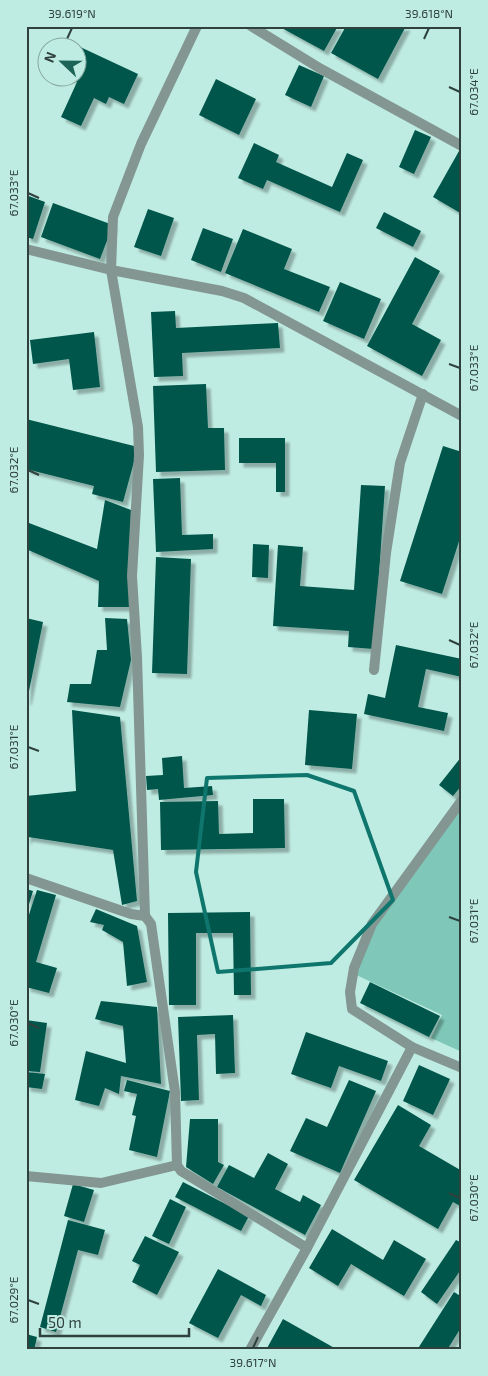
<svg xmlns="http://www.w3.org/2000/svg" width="488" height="1376" viewBox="0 0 488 1376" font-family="'Exo 2',sans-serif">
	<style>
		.green { fill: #7fc8b9 }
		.building { fill: #04564b; filter: url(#shadow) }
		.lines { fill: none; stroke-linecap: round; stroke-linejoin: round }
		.lane { stroke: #839692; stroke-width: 10 }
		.street { stroke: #839692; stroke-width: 10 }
		.marked { fill: none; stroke: #0f766e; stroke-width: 4; stroke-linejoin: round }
		.ticks { fill: none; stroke: #2e413d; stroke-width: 2 }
		.neatline { fill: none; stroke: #2e413d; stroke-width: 2 }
		.ticks-label { font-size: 12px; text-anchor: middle; fill: #2e413d }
	</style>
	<defs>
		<filter id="shadow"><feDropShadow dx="4.5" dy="4.5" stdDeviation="1" flood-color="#0004"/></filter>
	</defs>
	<rect width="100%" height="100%" fill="#bfece2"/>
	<!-- green -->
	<polygon class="green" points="462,803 462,1052 431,1038 442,1015 352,973 363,933"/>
	<!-- building -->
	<g class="building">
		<polygon points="278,26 338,26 324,51"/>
		<polygon points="346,26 406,26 378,79 331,53"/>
		<polygon points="61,38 138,74 124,104 109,97 106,104 94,98 81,126 61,117 77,82 68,78 78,78 78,48 56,48"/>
		<polygon points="299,65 324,76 311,107 285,95"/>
		<polygon points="216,79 256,99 239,135 199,115"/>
		<polygon points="415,130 431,137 414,174 399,167"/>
		<polygon points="254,143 279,155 276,162 332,187 347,153 363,160 340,212 267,180 263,189 238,178"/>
		<polygon points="459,151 462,153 462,214 433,197"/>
		<polygon points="26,195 45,202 33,239 26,237"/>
		<polygon points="53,203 113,225 100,259 41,237"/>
		<polygon points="148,209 174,218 161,256 134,247"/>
		<polygon points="384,212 421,231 413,247 376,228"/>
		<polygon points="203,228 233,239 221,272 191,260"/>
		<polygon points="243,229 292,249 284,269 330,287 319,312 225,273"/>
		<polygon points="415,257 440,271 412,324 441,340 422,376 367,346"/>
		<polygon points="340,282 381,299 364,339 323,321"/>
		<polygon points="175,311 176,328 278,323 280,348 182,353 183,376 154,377 151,312"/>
		<polygon points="94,332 100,387 73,390 69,359 33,364 30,340"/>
		<polygon points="206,384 208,428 224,428 225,470 156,472 153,386"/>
		<polygon points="26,419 138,447 123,502 92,494 94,486 26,469"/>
		<polygon points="239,438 285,438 285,492 276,492 276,463 239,463"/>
		<polygon points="443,446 462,452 462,532 442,594 400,581"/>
		<polygon points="180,478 182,535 213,534 213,549 156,552 153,479"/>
		<polygon points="361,485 385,486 374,649 348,647 349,631 273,626 278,545 303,547 300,586 354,590"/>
		<polygon points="105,500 131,510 129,607 98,607 99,581 26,549 26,532 29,523 97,549"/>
		<polygon points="253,544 269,545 268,578 252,577"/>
		<polygon points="156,557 191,559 187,674 152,673"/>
		<polygon points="26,618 43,622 27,701 26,701"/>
		<polygon points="105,618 127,619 131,660 120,707 67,702 70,684 91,684 97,650 107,650"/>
		<polygon points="396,645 462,659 462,677 426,669 418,707 448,713 444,731 364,714 368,694 385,698"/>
		<polygon points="72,710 120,717 137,901 122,905 113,850 28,837 26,841 26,796 76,791"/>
		<polygon points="309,710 357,714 352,769 305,765"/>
		<polygon points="182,756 184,788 212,786 213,795 159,800 158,789 147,790 146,776 163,775 162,758"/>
		<polygon points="462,756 462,785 453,796 439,785"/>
		<polygon points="253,799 284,799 285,848 161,850 160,802 218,801 219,834 253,833"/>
		<polygon points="26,889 33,891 27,911 26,911"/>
		<polygon points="37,890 56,895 36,962 57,968 49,993 26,987 26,924"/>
		<polygon points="96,909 137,926 147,982 127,986 123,942 102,930 104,925 90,922"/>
		<polygon points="250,912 251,995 234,995 233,933 196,933 196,1005 169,1005 168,913"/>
		<polygon points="370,982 440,1016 429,1037 360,1003"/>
		<polygon points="101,1001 157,1007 161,1084 121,1076 119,1094 105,1088 99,1106 75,1100 86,1051 126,1063 123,1026 95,1019"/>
		<polygon points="233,1015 235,1073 216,1074 215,1034 197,1035 199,1100 181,1101 178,1017"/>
		<polygon points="26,1020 47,1023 40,1072 26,1071"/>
		<polygon points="306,1032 388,1061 381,1081 339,1066 331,1088 291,1074"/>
		<polygon points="419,1065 450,1079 433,1115 403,1101"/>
		<polygon points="26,1072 45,1074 42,1089 26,1087"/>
		<polygon points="127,1080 170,1091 157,1157 129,1150 136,1116 132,1115 137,1094 124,1091"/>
		<polygon points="349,1080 376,1091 340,1173 290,1151 306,1118 327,1127"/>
		<polygon points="398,1105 431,1125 419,1146 462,1171 462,1207 453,1202 438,1229 354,1180"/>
		<polygon points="190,1119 218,1119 218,1162 224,1165 213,1184 186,1167"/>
		<polygon points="268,1153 288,1164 275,1189 300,1202 303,1195 321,1205 305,1235 217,1187 229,1165 254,1178"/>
		<polygon points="183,1182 249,1216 241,1231 175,1197"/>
		<polygon points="73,1184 94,1190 84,1222 64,1216"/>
		<polygon points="170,1199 186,1207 169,1244 152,1236"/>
		<polygon points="68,1220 105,1230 98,1255 78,1250 56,1332 40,1327"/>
		<polygon points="332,1229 383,1260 394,1240 426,1259 404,1296 351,1264 338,1286 309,1268"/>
		<polygon points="145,1236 179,1252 157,1295 132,1282 140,1265 132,1261"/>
		<polygon points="456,1240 462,1243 462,1268 437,1304 421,1292"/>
		<polygon points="218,1269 266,1295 261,1306 241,1295 218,1338 189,1323"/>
		<polygon points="454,1292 462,1297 462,1326 447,1350 417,1350"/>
		<polygon points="283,1319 338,1350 304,1350 300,1348 299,1350 266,1350"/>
		<polygon points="26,1334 37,1337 34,1350 26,1350"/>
	</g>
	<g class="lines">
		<!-- lane -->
		<polyline class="lane" points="374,670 386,553 400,463 423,394"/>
		<!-- street -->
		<g class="street">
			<polyline points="197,26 141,144 113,217 111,270 138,427 139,455 132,576 137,657 145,916 151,924 175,1092 177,1165 181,1171 307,1248"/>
			<polyline points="251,26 321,69 462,146"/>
			<polyline points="26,249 111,270 222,291 244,298 462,416"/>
			<polyline points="462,800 372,924 354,968 350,992 352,1009 412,1047 462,1068"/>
			<polyline points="26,878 131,914 145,916"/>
			<polyline points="26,1176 101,1183 177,1165"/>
			<polyline points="250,1350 307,1248 412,1047"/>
		</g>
	</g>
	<!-- marked area -->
	<path class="marked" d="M307,775l47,16 39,109 -62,63 -113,9 -22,-100 11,-94z"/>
	<!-- ticks -->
	<path class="ticks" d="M67,39l5,-11M424,39l5,-11M449,87l11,5M28,193l11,5M449,364l11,4M28,470l11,5M449,640l11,5M28,747l11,4M449,917l11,4M28,1023l11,5M449,1193l11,5M28,1300l11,4M253,1348l5,-11"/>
	<!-- border -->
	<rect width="488" height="1376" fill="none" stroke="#bfece2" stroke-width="55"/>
	<!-- north arrow -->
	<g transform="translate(62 62) rotate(292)"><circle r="24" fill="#bfece2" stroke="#85a8a0"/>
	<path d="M0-4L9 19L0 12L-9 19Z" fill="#1c6458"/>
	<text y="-8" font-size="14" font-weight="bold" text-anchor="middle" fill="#2e413d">N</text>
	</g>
	<!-- scale -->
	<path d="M40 1328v8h149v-8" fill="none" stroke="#2e413d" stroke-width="2.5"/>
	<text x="48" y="1328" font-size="15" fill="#2e413d" stroke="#bfece2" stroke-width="4" paint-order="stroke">50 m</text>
	<rect x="28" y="28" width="432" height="1320" class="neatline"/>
	<g class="ticks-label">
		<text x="72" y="18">39.619°N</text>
		<text x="429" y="18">39.618°N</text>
		<text transform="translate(474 92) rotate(-90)" y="4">67.034°E</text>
		<text transform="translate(14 193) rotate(-90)" y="4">67.033°E</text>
		<text transform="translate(474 368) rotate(-90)" y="4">67.033°E</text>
		<text transform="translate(14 470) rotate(-90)" y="4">67.032°E</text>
		<text transform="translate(474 645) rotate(-90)" y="4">67.032°E</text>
		<text transform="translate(14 747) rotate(-90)" y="4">67.031°E</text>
		<text transform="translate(474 921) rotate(-90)" y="4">67.031°E</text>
		<text transform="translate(14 1023) rotate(-90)" y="4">67.030°E</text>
		<text transform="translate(474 1198) rotate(-90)" y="4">67.030°E</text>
		<text transform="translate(14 1300) rotate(-90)" y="4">67.029°E</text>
		<text x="253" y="1367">39.617°N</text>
	</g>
</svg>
